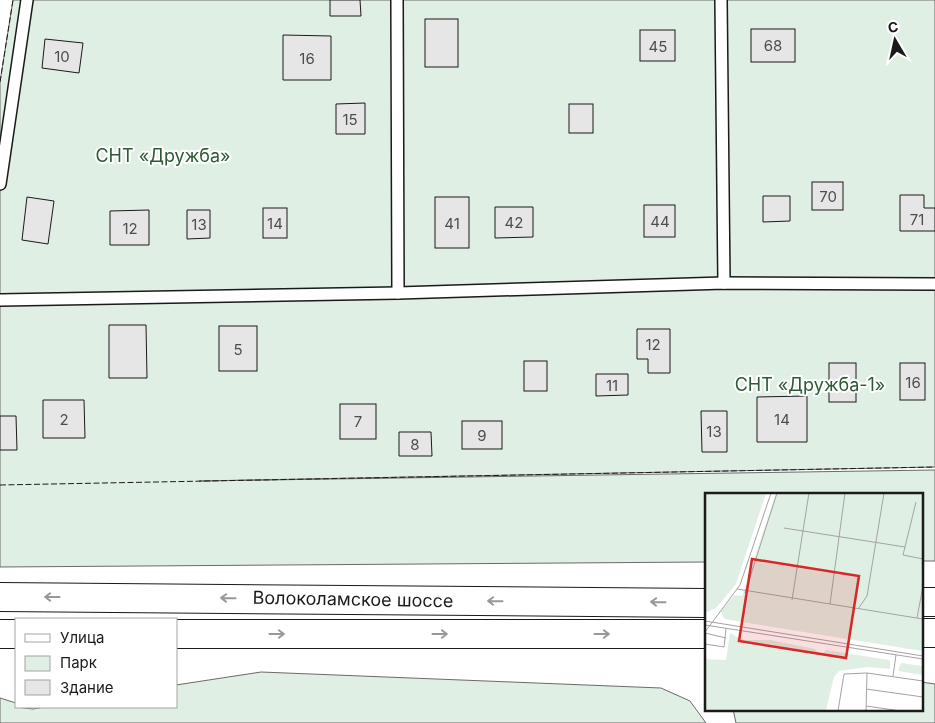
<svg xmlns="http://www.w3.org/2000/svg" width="935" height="723" viewBox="0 0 935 723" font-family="Inter,sans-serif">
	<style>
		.green { fill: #e0efe3; stroke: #6a6a6a }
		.building { fill: #e6e6e6; stroke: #1a1a1a }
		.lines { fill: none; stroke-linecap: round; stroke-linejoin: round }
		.service-casing { stroke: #1a1a1a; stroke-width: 14 }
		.primary-casing { stroke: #1a1a1a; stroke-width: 30 }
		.service { stroke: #fff; stroke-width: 11 }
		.primary { stroke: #fff; stroke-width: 28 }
		.fence { stroke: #1a1a1a; stroke-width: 1; stroke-dasharray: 6 2.5; stroke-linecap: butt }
		.oneway { stroke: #989898 }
		.labels { text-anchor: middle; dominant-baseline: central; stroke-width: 4; stroke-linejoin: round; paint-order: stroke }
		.number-label { font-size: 15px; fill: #4d4d4d }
		.park-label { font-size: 18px; fill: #2b5a34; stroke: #fff }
		.street-label { font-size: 18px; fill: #1a1a1a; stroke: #fff }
		.inset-road { fill: none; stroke: #a3a3a3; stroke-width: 1 }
		.view { fill: #d62828; fill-opacity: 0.15; stroke: #d62828; stroke-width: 2.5 }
		.inset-edge { fill: none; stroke: #1a1a1a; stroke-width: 2.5 }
	</style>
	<rect width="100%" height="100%" fill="#fff"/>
	<!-- green -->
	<g class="green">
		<polygon points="13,0 935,0 935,467 199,481 935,470 935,561 921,561 921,494 706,494 706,562 0,567 0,82"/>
		<polygon points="261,672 661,688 690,701 706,723 0,723 0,698 16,703 16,707 33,709 44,707 176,707 176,685"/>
		<polygon points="921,682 935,684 935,723 736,723 733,709 921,709"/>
	</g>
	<!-- building -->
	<g class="building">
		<polygon points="330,0 360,0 361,16 330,16"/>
		<rect x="425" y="19" width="33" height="48"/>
		<rect x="751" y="29" width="44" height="33"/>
		<rect x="640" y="30" width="35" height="31"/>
		<polygon points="283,35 331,36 331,80 283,80"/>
		<polygon points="45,39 83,43 79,73 42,68"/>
		<polygon points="365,103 365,134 336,134 336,104"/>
		<rect x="569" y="104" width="24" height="29"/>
		<rect x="812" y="182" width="31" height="28"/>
		<polygon points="900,195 924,195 924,208 935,208 935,231 900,231"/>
		<polygon points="763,196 790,196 790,221 763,222"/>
		<polygon points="27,197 54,201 48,244 22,240"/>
		<rect x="435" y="197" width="34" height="51"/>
		<rect x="644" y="205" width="31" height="32"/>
		<polygon points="495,207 533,207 533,237 495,238"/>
		<rect x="263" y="208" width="24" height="30"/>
		<polygon points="149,210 149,245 110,245 110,211"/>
		<polygon points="187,210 210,210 210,238 187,239"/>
		<polygon points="109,325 146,325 147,378 109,378"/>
		<rect x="219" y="326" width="38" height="45"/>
		<polygon points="637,329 670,329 670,373 648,373 648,359 637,359"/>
		<rect x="524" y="361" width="23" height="30"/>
		<rect x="829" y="363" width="27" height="39"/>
		<rect x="900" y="363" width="25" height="37"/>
		<polygon points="596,374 628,374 628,395 596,396"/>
		<polygon points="807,396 807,442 757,442 757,397"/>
		<polygon points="43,400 84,400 85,438 43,438"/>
		<rect x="340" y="404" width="36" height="35"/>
		<polygon points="701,411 727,411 727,452 702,452"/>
		<polygon points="0,416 16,416 17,450 0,450"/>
		<rect x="462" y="421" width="40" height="28"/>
		<polygon points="399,432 431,432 432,456 399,456"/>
	</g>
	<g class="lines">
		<!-- service casing -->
		<g class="service-casing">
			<g id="service">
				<polyline points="397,0 398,293"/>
				<polyline points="721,0 724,283"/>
				<polyline points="0,184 27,0"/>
				<polyline points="0,300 398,293 724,283 935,284"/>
			</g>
		</g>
		<!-- primary casing -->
		<g class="primary-casing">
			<g id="primary">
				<polyline points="0,597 706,603"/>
				<polyline points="921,602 935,602"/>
				<polyline points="921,633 935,633"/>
				<polyline points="0,634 16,634"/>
				<polyline points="176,634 706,634"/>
			</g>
		</g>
		<!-- service -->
		<use href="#service" class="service"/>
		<!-- primary -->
		<use href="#primary" class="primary"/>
		<!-- fence -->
		<g class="fence">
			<polyline points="0,82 13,0"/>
			<polyline points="0,485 935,467"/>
		</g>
	</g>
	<!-- one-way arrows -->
	<defs><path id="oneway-shaft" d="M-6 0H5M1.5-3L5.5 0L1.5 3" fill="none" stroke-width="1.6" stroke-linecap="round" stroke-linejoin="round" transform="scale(1.25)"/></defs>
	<g class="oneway">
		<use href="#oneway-shaft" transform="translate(52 597) rotate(180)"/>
		<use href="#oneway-shaft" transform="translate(228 598) rotate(-179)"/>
		<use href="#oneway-shaft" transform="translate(495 601) rotate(-179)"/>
		<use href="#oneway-shaft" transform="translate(658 602) rotate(-179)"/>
		<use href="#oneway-shaft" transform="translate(277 634)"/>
		<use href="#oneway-shaft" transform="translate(440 634)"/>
		<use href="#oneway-shaft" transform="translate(602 634)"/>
	</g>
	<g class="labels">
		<!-- number labels -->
		<g class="number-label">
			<text x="773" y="45">68</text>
			<text x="658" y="46">45</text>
			<text x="62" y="56">10</text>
			<text x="307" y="58">16</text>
			<text x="350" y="119">15</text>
			<text x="828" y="196">70</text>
			<text x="917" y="219">71</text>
			<text x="660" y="221">44</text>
			<text x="514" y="222">42</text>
			<text x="275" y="223">14</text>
			<text x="452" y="223">41</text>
			<text x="199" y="224">13</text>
			<text x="130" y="228">12</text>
			<text x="653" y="344">12</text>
			<text x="238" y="349">5</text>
			<text x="913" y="382">16</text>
			<text x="612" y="385">11</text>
			<text x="64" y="419">2</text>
			<text x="782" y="419">14</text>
			<text x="358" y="421">7</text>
			<text x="714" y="431">13</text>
			<text x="482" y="435">9</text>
			<text x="415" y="444">8</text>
		</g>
		<!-- park labels -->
		<g class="park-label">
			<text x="163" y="155">СНТ «Дружба»</text>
			<text x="810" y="384">СНТ «Дружба-1»</text>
		</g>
		<!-- street labels -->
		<g class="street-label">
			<text transform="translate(353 599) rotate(1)">Волоколамское шоссе</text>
		</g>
	</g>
	<!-- overview -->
	<g transform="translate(705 493)">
		<rect width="218" height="218" fill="#fff"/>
		<path d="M0,0h61l-30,91 -20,24 -11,5zM71,0h146v158l-198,-32 -3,-8 13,-16 8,1zM25,140l13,7h27l45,9 6,7 5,-6 57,9 7,1v9l-23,-2 -28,4 -5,6 -8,33h-121v-51l21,1zM196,170l21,3v9l-24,-4z" fill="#e0efe3"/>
		<path class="inset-road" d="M79,35l121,19 11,-45M200,54l-2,8 20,4M32,96l186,30M40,100l32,-100M87,107l17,-107M125,111l15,-111M153,116l9,-13 17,-103M212,125l6,-32M0,128l218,35M0,132l218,34M0,139l35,-47 31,-92M0,140l21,5M0,151l19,3 2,-18M188,183l3,-21M161,196l57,8M161,213l35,5M133,218l6,-37 23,-1M161,218l1,-38 56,8"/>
		<path class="view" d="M47,66l107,17 -13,82 -107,-17z"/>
		<rect width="218" height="218" class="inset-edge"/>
	</g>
	<!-- legend -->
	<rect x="15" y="618" width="162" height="90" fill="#ffffff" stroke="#a3a3a3"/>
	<rect x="25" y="634" width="25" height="8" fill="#ffffff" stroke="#a3a3a3"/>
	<text x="60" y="643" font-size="15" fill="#1a1a1a">Улица</text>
	<rect x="25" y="656" width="25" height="15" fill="#e0efe3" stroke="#a3a3a3"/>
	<text x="60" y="668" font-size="15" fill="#1a1a1a">Парк</text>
	<rect x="25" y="680" width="25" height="15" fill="#e6e6e6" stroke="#a3a3a3"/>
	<text x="60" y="693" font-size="15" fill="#1a1a1a">Здание</text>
	<!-- north arrow -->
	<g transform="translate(895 40) rotate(351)" stroke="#ffffff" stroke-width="4" paint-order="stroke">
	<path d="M0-4L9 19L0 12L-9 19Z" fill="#1a1a1a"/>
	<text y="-8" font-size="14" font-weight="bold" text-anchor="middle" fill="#1a1a1a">С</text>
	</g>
</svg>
